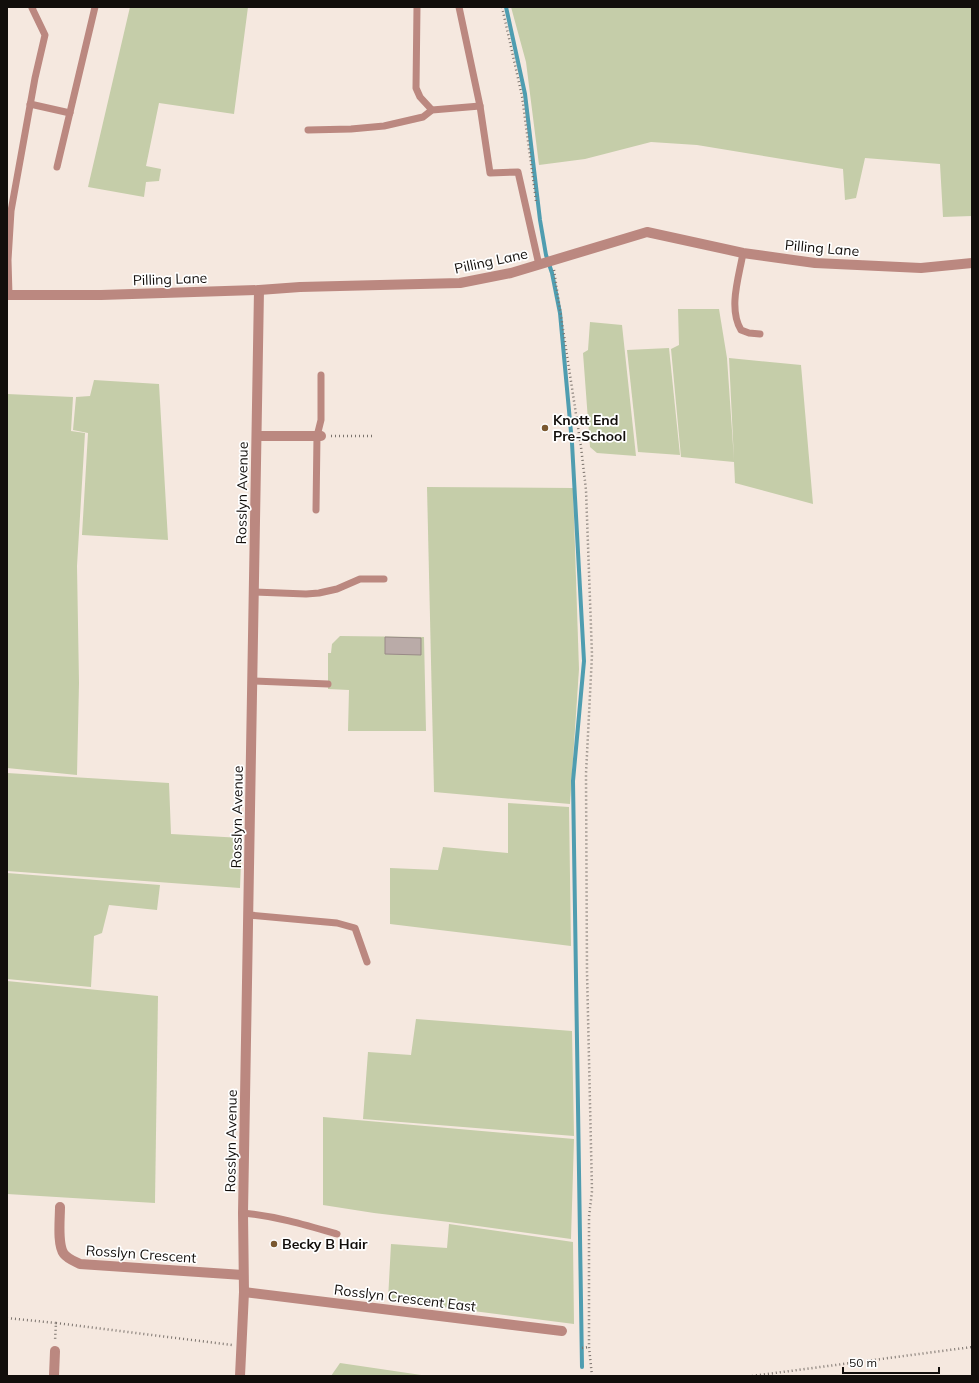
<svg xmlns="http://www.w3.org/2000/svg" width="979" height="1383" viewBox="0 0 979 1383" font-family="Mulish,sans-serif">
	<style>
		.green { fill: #c5cda9 }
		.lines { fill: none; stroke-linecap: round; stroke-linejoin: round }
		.stream { stroke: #4f9db0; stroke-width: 4 }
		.building { fill: #baaba8; stroke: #998a87 }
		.path { stroke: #7b736d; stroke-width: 2.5; stroke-dasharray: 1 3; stroke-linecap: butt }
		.service { stroke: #bb8880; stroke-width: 7 }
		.minor { stroke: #bb8880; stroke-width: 10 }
		.tertiary { stroke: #bb8880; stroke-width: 10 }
		.poi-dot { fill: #7a5830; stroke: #fff; stroke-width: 1.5 }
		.labels { text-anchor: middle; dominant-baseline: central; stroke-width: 3.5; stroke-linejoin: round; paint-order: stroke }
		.street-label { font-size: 14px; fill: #120e0b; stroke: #fff }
		.poi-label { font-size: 14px; font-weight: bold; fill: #120e0b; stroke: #fff; text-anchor: start }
	</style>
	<rect width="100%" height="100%" fill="#f5e8df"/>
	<!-- green -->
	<g class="green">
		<polygon points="130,7 248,7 234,114 159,103 146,166 161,169 159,181 146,182 144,197 88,187"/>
		<polygon points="511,7 972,7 972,216 943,217 940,164 865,158 856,198 845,200 843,169 697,145 651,142 585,159 539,165 526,62"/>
		<polygon points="678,309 719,309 727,358 734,460 729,358 801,365 813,504 735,483 734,462 681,457 671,349 679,345"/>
		<polygon points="590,322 622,325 636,456 597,453 590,447 583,353 588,350"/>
		<polygon points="669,348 680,455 638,452 627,350"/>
		<polygon points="94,380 159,384 168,540 82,535 88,433 73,430 76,397 90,396"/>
		<polygon points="7,394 73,397 71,431 85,433 77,566 79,683 77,775 7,768"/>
		<polygon points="427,487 573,488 579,669 570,804 434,792"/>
		<polygon points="340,636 424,637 426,731 348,731 349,690 328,689 328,653 331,653 332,644"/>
		<polygon points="7,773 169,783 171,834 242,838 240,888 7,871"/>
		<polygon points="508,803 569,807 571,946 390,924 390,868 438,870 443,847 508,853"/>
		<polygon points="7,873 160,885 157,910 109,905 102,933 94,936 91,987 7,979"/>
		<polygon points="7,981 158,996 155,1203 7,1194"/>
		<polygon points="416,1019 572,1031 574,1136 363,1119 368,1052 411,1055"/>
		<polygon points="323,1117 574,1139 571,1239 449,1222 374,1213 323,1205"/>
		<polygon points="449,1224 573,1242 574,1324 388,1300 391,1244 447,1248"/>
		<polygon points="340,1363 428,1376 331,1376"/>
	</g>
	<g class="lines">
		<!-- stream -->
		<polyline class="stream" points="506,7 525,94 540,220 546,255 552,273 560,313 572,443 584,661 573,781 582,1367"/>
	</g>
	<!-- building -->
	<polygon class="building" points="385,637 421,638 421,655 385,654"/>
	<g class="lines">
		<!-- path -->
		<g class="path">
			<polyline points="502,7 522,96 536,201"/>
			<polyline points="554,270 581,447 586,490 592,655 586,774 587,972 592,1191 589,1217 589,1347 592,1376"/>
			<polyline points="331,436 375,436"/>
			<polyline points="7,1318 56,1323 55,1341"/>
			<polyline points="56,1323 232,1345"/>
			<polyline points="582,1348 589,1347"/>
			<polyline points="752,1376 972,1347"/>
		</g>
		<!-- service -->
		<g class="service">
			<polyline points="417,7 416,88 420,97 432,110"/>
			<polyline points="459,7 480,106 490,173 518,172 539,265"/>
			<polyline points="30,104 70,113"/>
			<polyline points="308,130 351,129 384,126 423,117 432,110 480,106"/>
			<polyline points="57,167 95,7"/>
			<path d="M743,253c-4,24 -15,55 -2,77l8,3 11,1"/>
			<polyline points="9,295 8,260 11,211 35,78 45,35 32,8 33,7"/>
			<polyline points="316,510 317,436 321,420 321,375"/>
			<polyline points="254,592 306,594 319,593 337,589 360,579 384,579"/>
			<polyline points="253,681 328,684"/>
			<polyline points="249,915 337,923 355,928 367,962"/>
			<path d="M243,1213c33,3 63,12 94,21"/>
		</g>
		<!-- minor -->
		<g class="minor">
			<polyline points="257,436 321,436"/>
			<path d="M60,1207c0,12 -3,38 4,47 4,5 10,7 16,10l163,11"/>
			<polyline points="244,1292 562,1331"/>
			<polyline points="54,1376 55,1351"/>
			<polyline points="240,1376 244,1292 243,1213 259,290"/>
		</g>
		<!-- tertiary -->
		<polyline class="tertiary" points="7,295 101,295 259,290 300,287 460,283 511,273 647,232 743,253 815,263 921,268 972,263"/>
	</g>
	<!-- markers -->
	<g class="poi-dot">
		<circle cx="545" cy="428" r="4"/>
		<circle cx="274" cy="1244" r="4"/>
	</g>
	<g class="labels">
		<!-- street labels -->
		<g class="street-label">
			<text transform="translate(822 248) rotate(5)">Pilling Lane</text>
			<text transform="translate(491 261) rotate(-12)">Pilling Lane</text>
			<text transform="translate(170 279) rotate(-2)">Pilling Lane</text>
			<text transform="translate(242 493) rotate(-89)">Rosslyn Avenue</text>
			<text transform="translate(237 817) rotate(-89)">Rosslyn Avenue</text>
			<text transform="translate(231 1141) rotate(-89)">Rosslyn Avenue</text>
			<text transform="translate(141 1254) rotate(4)">Rosslyn Crescent</text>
			<text transform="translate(405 1298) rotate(7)">Rosslyn Crescent East</text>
		</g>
		<!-- poi labels -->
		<g class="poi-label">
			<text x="553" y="420">Knott End<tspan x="553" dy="16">Pre-School</tspan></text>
			<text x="282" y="1244">Becky B Hair</text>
		</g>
	</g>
	<!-- border -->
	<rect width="979" height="1383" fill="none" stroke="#120e0b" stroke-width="16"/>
	<!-- scale -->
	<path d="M843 1367v6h96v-6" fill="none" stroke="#120e0b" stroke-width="2"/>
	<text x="849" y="1367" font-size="12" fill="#120e0b" stroke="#ffffff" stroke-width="3" paint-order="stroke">50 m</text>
</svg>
